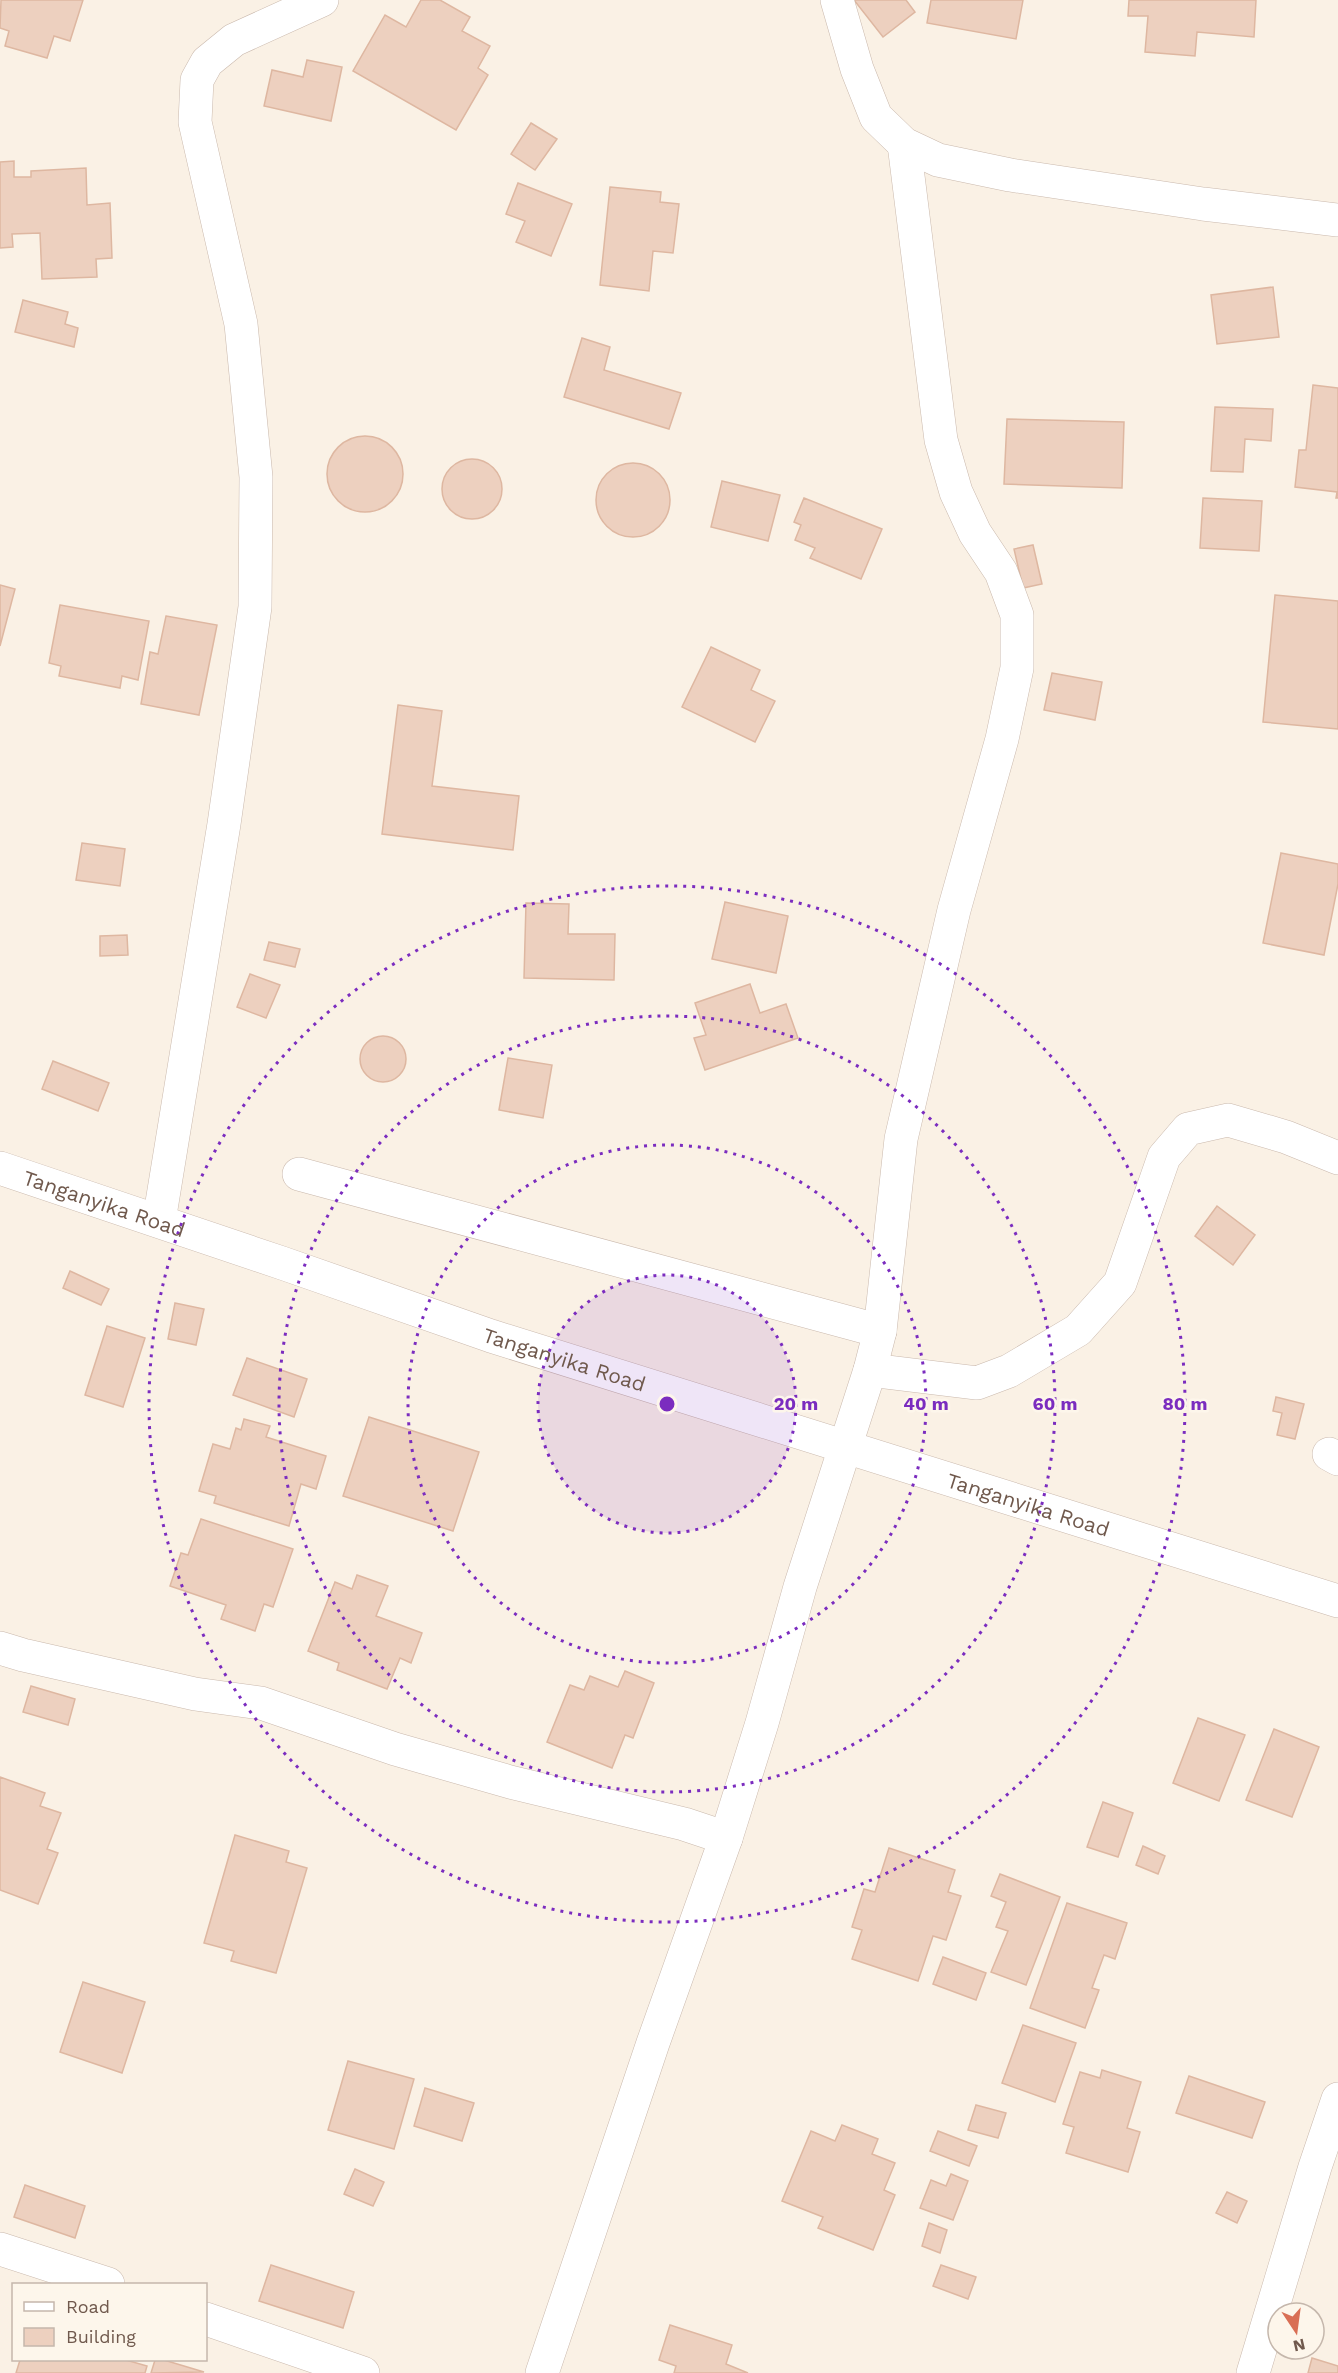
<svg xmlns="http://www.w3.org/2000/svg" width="1338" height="2373" viewBox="0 0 1338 2373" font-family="'Work Sans',sans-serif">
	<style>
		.building { fill: #edd0bf; stroke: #deb7a1; stroke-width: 1.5 }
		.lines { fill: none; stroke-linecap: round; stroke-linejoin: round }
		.minor-casing { stroke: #cab9ad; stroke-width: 34 }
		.minor { stroke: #fff; stroke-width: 33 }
		.ring { fill: none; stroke: #7b2cbf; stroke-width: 3; stroke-dasharray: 3 6 }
		.labels { text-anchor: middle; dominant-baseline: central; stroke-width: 5; stroke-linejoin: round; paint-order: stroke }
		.street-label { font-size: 21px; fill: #70594d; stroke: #fdf6eb }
		.centre { fill: #7b2cbf; stroke: #fdf6eb; stroke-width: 3 }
		.ring-label { font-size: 18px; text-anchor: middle; font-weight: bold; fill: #7b2cbf; stroke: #fdf6eb; stroke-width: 5; stroke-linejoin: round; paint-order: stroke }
	</style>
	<rect width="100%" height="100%" fill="#faf1e5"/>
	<!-- building -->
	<g class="building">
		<polygon points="1,0 83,0 70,41 54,36 47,58 5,46 9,31 0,28"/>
		<polygon points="421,0 440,0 470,17 462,31 490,46 478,68 488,75 456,130 353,71 385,15 406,27"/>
		<polygon points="854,0 906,0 915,12 883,37"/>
		<polygon points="931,0 1023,0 1016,39 927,23"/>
		<polygon points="1129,0 1256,0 1254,37 1197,32 1195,56 1145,52 1148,16 1128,16"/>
		<polygon points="307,60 342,67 331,121 264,106 272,70 303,77"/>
		<polygon points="531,123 557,139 535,170 511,154"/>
		<polygon points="14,161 14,177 31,177 31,171 86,168 87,205 110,203 112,258 96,259 97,277 42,279 40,233 12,234 13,247 0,248 0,162"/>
		<polygon points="518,183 572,204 551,256 516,242 525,221 506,214"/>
		<polygon points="610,187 661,192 660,202 679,204 673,253 653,251 649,291 600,285"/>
		<polygon points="1273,287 1279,337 1217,344 1211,295"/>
		<polygon points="23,300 68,312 65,324 78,328 74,347 15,332"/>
		<polygon points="582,338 610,347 604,370 681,393 669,429 564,397"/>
		<polygon points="1313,385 1338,388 1338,498 1336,498 1337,492 1295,487 1299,450 1306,450"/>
		<polygon points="1215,407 1273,409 1271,441 1245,439 1243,472 1211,471"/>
		<polygon points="1007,419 1124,422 1122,488 1004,484"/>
		<circle cx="365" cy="474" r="38"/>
		<circle cx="472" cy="489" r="30"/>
		<circle cx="633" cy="500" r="37"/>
		<polygon points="722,481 780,495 768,541 711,527"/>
		<polygon points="804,498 882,529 861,579 810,558 815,548 795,540 801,525 794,522"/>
		<polygon points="1203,498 1262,501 1259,551 1200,548"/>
		<polygon points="1033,545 1042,584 1023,588 1014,549"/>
		<polygon points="0,585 15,589 0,646"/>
		<polygon points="1275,595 1338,601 1338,729 1263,722"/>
		<polygon points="60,605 149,621 138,680 122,676 120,688 59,676 61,666 49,663"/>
		<polygon points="166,616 217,625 199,715 141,704 150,652 158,654"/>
		<polygon points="711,647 760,670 751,690 775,701 755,742 682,707"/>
		<polygon points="1052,673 1102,682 1095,720 1044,710"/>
		<polygon points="398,705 442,711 432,786 519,796 513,850 382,834"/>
		<polygon points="82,843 125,849 120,886 76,880"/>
		<polygon points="1281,853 1338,864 1338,884 1324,955 1263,943"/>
		<polygon points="725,902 788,916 776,973 712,959"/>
		<polygon points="526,903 569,904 568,934 615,934 614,980 524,978"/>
		<polygon points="127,935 128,955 100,956 100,936"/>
		<polygon points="269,942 300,949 295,967 264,960"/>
		<polygon points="250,974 280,985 266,1018 237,1007"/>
		<polygon points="750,984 760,1013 786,1004 798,1038 705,1070 694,1038 706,1035 695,1003"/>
		<circle cx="383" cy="1059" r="23"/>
		<polygon points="508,1058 552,1065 543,1118 499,1110"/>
		<polygon points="53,1061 109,1083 98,1111 42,1089"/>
		<polygon points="1217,1206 1255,1235 1233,1265 1195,1236"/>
		<polygon points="70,1271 109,1289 101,1305 63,1288"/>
		<polygon points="175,1303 204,1309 196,1345 168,1339"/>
		<polygon points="107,1326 145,1338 123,1407 85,1395"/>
		<polygon points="247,1358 307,1379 294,1417 233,1395"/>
		<polygon points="1276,1397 1304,1404 1295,1439 1277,1435 1282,1413 1273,1411"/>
		<polygon points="369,1417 479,1452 453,1531 343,1496"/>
		<polygon points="244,1419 270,1426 266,1437 326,1456 316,1489 301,1484 289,1526 214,1503 216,1496 199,1491 213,1444 230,1449 236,1428 241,1430"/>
		<polygon points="201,1519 293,1549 273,1607 264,1604 255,1631 221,1619 226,1605 170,1586 181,1553 188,1555"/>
		<polygon points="357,1575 388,1586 376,1616 422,1633 411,1663 400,1658 387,1689 337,1670 339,1663 308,1651 335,1582 352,1589"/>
		<polygon points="625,1671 654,1683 633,1738 625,1735 612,1768 547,1742 570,1685 584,1690 590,1676 618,1687"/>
		<polygon points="31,1686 75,1699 68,1725 23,1712"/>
		<polygon points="1198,1718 1245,1735 1219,1801 1173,1783"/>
		<polygon points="1274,1729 1319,1747 1292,1817 1246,1800"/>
		<polygon points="0,1777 45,1793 40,1806 61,1813 47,1849 58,1853 38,1904 0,1890"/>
		<polygon points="1103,1802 1133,1813 1118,1857 1087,1847"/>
		<polygon points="235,1835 289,1851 286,1862 307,1868 276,1973 231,1961 234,1951 204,1943"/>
		<polygon points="1143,1846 1165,1856 1158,1874 1136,1865"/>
		<polygon points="889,1848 955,1870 948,1892 961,1896 946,1940 933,1936 918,1981 852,1959 862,1930 852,1927 864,1889 875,1892"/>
		<polygon points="1000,1874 1060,1897 1026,1985 991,1972 1008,1931 996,1927 1006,1902 991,1896"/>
		<polygon points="1067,1903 1127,1923 1115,1959 1104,1955 1092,1988 1099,1990 1085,2028 1030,2008"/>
		<polygon points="943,1957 986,1973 976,2000 933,1984"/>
		<polygon points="83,1982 145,2002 122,2073 60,2052"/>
		<polygon points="1023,2025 1076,2043 1055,2102 1002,2083"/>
		<polygon points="348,2061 414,2079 394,2149 328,2130"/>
		<polygon points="1102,2070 1141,2082 1127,2128 1140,2132 1128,2172 1066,2153 1074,2127 1063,2124 1080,2072 1100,2078"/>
		<polygon points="1189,2076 1265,2102 1252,2138 1176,2113"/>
		<polygon points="425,2088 474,2103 462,2141 414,2126"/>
		<polygon points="976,2105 1006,2113 998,2138 968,2130"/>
		<polygon points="842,2125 878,2139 872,2154 895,2163 884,2190 895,2195 873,2250 818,2228 823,2217 782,2201 811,2131 835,2141"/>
		<polygon points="938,2131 977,2146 969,2166 930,2151"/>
		<polygon points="355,2169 384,2182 373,2206 344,2194"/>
		<polygon points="951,2174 968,2181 953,2220 920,2208 931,2180 946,2186"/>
		<polygon points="25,2185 85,2206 75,2238 14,2217"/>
		<polygon points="1227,2192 1247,2201 1237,2223 1216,2213"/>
		<polygon points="929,2223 947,2230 940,2253 922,2246"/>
		<polygon points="271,2265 354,2292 343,2328 259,2301"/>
		<polygon points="941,2265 976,2277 968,2299 933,2286"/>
		<polygon points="670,2325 732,2345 726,2364 748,2373 674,2373 676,2366 659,2360"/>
		<polygon points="1312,2358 1338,2366 1338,2373 1308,2373"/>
		<polygon points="20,2360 126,2360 147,2366 145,2373 16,2373"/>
		<polygon points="155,2360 164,2360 204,2372 151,2373"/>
	</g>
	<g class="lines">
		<!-- minor casing -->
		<g class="minor-casing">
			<g id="minor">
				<polyline points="837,0 857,69 876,117 904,144 938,160 1010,175 1203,204 1338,220"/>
				<path id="s1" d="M0,1168l282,95 209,73 847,265"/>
				<polyline points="299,1174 880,1331"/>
				<polyline points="159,1221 224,824 255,607 256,477 241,324 195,122 197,80 207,62 234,40 322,0"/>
				<polyline points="870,1370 977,1383 1009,1371 1078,1330 1120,1283 1164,1157 1188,1129 1228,1120 1286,1137 1338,1158"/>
				<polyline points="1329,1454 1338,1459"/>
				<polyline points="0,1648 23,1655 195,1694 261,1703 395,1749 510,1782 684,1824 726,1838"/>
				<polyline points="0,2249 108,2284"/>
				<polyline points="206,2319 363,2373"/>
				<polyline points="542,2373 653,2043 726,1838 762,1723 800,1587 870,1370 880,1331 901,1139 954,910 1002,739 1017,668 1017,615 1001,572 975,533 956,492 941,440 904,144"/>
				<polyline points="1253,2373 1315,2167 1338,2099"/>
			</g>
		</g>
		<!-- minor -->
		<use href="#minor" class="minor"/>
	</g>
	<!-- distance rings -->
	<circle cx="667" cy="1404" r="129" fill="#7b2cbf" fill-opacity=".12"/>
	<g class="ring">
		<circle cx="667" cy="1404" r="129"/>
		<circle cx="667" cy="1404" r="259"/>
		<circle cx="667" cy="1404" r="388"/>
		<circle cx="667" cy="1404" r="518"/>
	</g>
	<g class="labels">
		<!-- street labels -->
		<g class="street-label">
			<text stroke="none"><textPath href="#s1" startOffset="110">Tanganyika Road</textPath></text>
			<text stroke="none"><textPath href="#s1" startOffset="596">Tanganyika Road</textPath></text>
			<text stroke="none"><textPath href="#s1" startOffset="1082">Tanganyika Road</textPath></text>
		</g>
	</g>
	<circle cx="667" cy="1404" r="9" class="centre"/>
	<g class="ring-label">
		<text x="796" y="1410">20 m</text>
		<text x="926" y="1410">40 m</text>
		<text x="1055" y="1410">60 m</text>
		<text x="1185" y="1410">80 m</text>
	</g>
	<!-- legend -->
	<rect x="12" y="2283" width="195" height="78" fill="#fdf6eb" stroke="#c5b7ac" stroke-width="1.5"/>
	<rect x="24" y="2302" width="30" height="9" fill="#ffffff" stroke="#c5b7ac" stroke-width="1.5"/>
	<text x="66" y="2313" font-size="18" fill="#70594d">Road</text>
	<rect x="24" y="2328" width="30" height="18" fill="#edd0bf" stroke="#c5b7ac" stroke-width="1.5"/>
	<text x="66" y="2343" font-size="18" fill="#70594d">Building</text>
	<!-- north arrow -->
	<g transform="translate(1296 2331) rotate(167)"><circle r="28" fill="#fdf6eb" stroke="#c5b7ac" stroke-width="1.5"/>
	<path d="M0-4.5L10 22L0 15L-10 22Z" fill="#d96f55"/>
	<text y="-9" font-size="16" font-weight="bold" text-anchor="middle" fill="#70594d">N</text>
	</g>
</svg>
